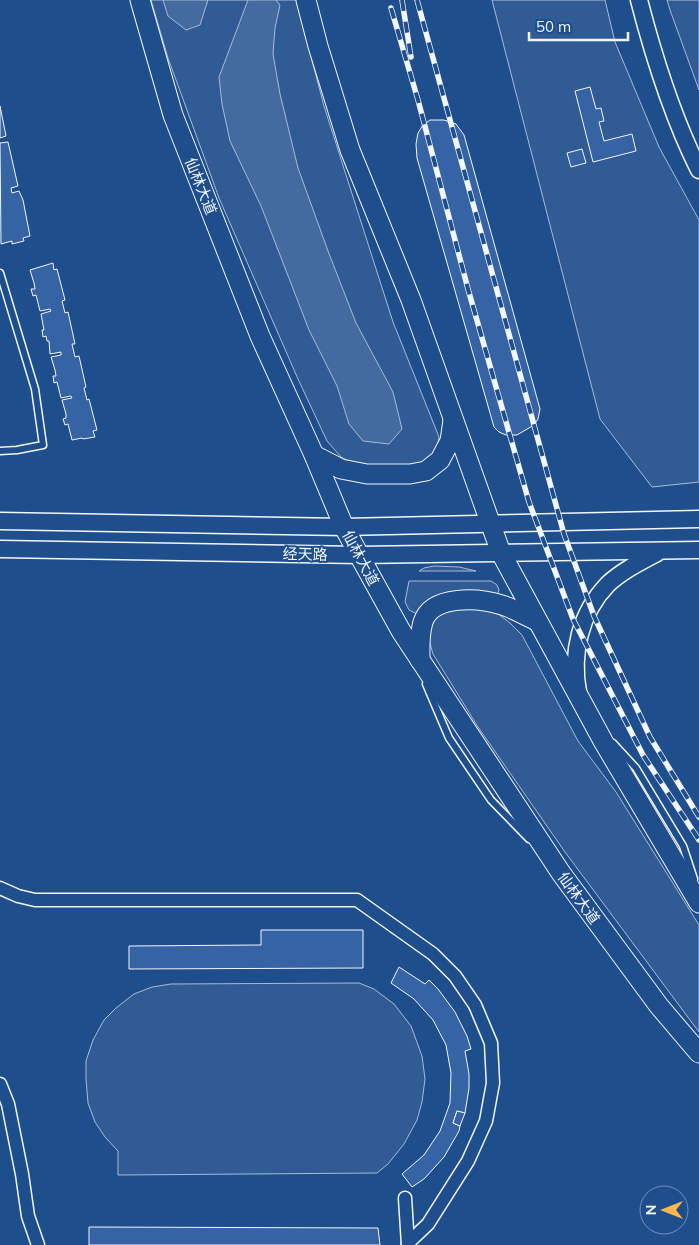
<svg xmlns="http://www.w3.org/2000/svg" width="699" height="1245" viewBox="0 0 699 1245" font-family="Mulish,'Noto Sans SC',sans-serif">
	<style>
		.built { fill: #305b95; stroke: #a8bbd7 }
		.water { fill: #446ba0; stroke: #a8bbd7 }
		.building { fill: #3563a3; stroke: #f2f6ff }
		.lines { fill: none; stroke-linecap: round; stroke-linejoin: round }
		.lane-casing { stroke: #f2f6ff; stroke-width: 9 }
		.street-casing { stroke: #f2f6ff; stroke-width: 15 }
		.secondary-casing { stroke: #f2f6ff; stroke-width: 19 }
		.primary-casing { stroke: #f2f6ff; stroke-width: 21 }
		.lane { stroke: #1f4e8c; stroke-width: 6 }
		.street { stroke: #1f4e8c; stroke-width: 12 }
		.secondary { stroke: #1f4e8c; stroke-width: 16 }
		.primary { stroke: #1f4e8c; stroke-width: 19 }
		.rail-casing { stroke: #f2f6ff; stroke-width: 5.5 }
		.rail { stroke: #1f4e8c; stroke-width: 4; stroke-dasharray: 11; stroke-linecap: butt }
		.labels { text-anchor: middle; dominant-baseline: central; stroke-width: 4; stroke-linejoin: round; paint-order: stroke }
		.street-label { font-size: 15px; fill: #f2f6ff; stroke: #1f4e8c }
	</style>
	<rect width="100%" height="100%" fill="#1f4e8c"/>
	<!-- built -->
	<g class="built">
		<polygon points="151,0 296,0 324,106 393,322 439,437 437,450 429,458 415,467 356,465 341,457 327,441 298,379 219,198 168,58"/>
		<polygon points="492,0 605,0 615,42 659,147 699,220 699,482 652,487 600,419"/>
		<polygon points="667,0 699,0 699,90 670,10"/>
		<polygon points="434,566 459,567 476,571 419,571 424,568"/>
		<polygon points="409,581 491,581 497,585 499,590 497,596 415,613 409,610 405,602"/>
		<polygon points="450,606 493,610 510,623 522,635 578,741 616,792 699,925 699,1032 565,852 478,727 433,654 429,640 431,625 438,615"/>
		<polygon points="359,983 374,989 394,1004 411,1026 422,1056 425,1079 422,1102 417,1120 404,1144 388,1164 377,1173 118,1175 118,1151 105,1137 95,1122 88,1103 86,1079 86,1061 93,1040 104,1020 116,1008 134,994 152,987 171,984"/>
	</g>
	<!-- water -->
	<g class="water">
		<polygon points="163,0 208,0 200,25 186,30 168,16"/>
		<polygon points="248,0 276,0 280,5 275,28 273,54 280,94 298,168 328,251 356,323 393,392 402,429 389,444 363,441 349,424 337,386 309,330 261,206 230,141 222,104 219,77"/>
	</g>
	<!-- building -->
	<g class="building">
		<polygon points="590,87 596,109 601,108 604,121 599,122 604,141 632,134 636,151 593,162 575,91"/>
		<polygon points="0,106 6,136 0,138"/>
		<polygon points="430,120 444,120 456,124 464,135 540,409 538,419 534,425 517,435 506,435 499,432 494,427 417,158 416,144 418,133 423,125"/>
		<polygon points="8,142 18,186 11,188 12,193 19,191 23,200 30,236 23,238 24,241 12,244 12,241 1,244 0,143"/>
		<polygon points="582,149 586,163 571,167 567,153"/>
		<polygon points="53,263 54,270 57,269 65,300 62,301 65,313 68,312 75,344 72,344 75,357 79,356 86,387 84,388 87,400 89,399 97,430 93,431 95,437 83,439 82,438 72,440 68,424 65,425 63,419 66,418 66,414 62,400 72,398 71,396 61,398 57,382 54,383 53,376 56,376 55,370 51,357 61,355 61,352 50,354 49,341 47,341 46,336 43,337 42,330 44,330 41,314 51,311 50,309 40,311 36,295 33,296 31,289 35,289 34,283 30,270"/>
		<polygon points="261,930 363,930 363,968 129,969 129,946 261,945"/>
		<polygon points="399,967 425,984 429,980 438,989 455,1012 467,1036 471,1049 465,1051 469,1074 469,1088 465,1113 457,1111 453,1123 460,1126 459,1131 444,1157 424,1179 412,1187 402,1174 424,1155 440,1131 450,1103 451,1073 446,1045 433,1020 414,999 391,983"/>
		<polygon points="457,1111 465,1113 460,1126 453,1123"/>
		<polygon points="89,1227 378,1228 380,1245 89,1245"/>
	</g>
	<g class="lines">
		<!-- lane casing -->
		<g class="lane-casing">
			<g id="lane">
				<polyline points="0,273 35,389 43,445 17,450 0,451"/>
				<polyline points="426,684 449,738 491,800 529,839"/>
				<polyline points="613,743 636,768 683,846 694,879"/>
			</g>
		</g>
		<!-- street casing -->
		<g class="street-casing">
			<g id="street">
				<polyline points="0,888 18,896 35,900 357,900 433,954 455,976 475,1005 491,1043 493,1083 486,1121 468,1161 428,1224 408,1243"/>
				<polyline points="0,1084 8,1104 22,1174 28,1216 38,1245"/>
				<polyline points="405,1198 408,1245"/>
			</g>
		</g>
		<!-- secondary casing -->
		<g class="secondary-casing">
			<g id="secondary">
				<path d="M639,0c15,58 33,116 60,170"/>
				<polyline points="0,521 344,527 699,519"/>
				<polyline points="0,549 359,555 699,550"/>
				<path d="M578,692c-7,-39 2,-79 30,-108 14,-13 32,-22 49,-31"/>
			</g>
		</g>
		<!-- primary casing -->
		<g class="primary-casing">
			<g id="primary">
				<polyline points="140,0 173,115 260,336 314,455 344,527 359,555 401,631 561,873 659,1006 699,1053"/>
				<polyline points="306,0 318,46 350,150 411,300 501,553 603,741 699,903"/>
				<polyline points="314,455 341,469 367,474 410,474 426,471 440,460 450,441 453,420"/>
				<path d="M420,660c0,-12 -1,-25 3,-38 9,-28 57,-24 79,-17 12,4 24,11 35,16"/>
			</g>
		</g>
		<!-- lane -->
		<use href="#lane" class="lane"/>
		<!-- street -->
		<use href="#street" class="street"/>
		<!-- secondary -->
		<use href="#secondary" class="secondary"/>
		<!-- primary -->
		<use href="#primary" class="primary"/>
		<!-- rail casing -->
		<g class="rail-casing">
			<g id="rail">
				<polyline points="402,0 411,57"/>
				<polyline points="417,0 564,534 594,616 650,737 699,817"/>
				<polyline points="391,8 418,100 468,289 529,502 573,619 643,755 699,840"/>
			</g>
		</g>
		<!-- rail -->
		<use href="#rail" class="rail"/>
	</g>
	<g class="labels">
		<!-- street labels -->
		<g class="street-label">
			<text transform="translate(201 186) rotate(68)">仙林大道</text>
			<text transform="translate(305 554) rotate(1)">经天路</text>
			<text transform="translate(361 558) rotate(62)">仙林大道</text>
			<text transform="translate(579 898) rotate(54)">仙林大道</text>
		</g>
	</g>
	<!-- north arrow -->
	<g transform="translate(664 1210) rotate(270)"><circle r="24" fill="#1f4e8c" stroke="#7391ba"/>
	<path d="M0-4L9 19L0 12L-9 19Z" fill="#ffb74d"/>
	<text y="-8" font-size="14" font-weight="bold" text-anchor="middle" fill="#f2f6ff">N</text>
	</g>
	<!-- scale -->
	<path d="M529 32v8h99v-8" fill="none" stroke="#f2f6ff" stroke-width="2.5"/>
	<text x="536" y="32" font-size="15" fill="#f2f6ff" stroke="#1f4e8c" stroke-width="4" paint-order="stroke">50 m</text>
</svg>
